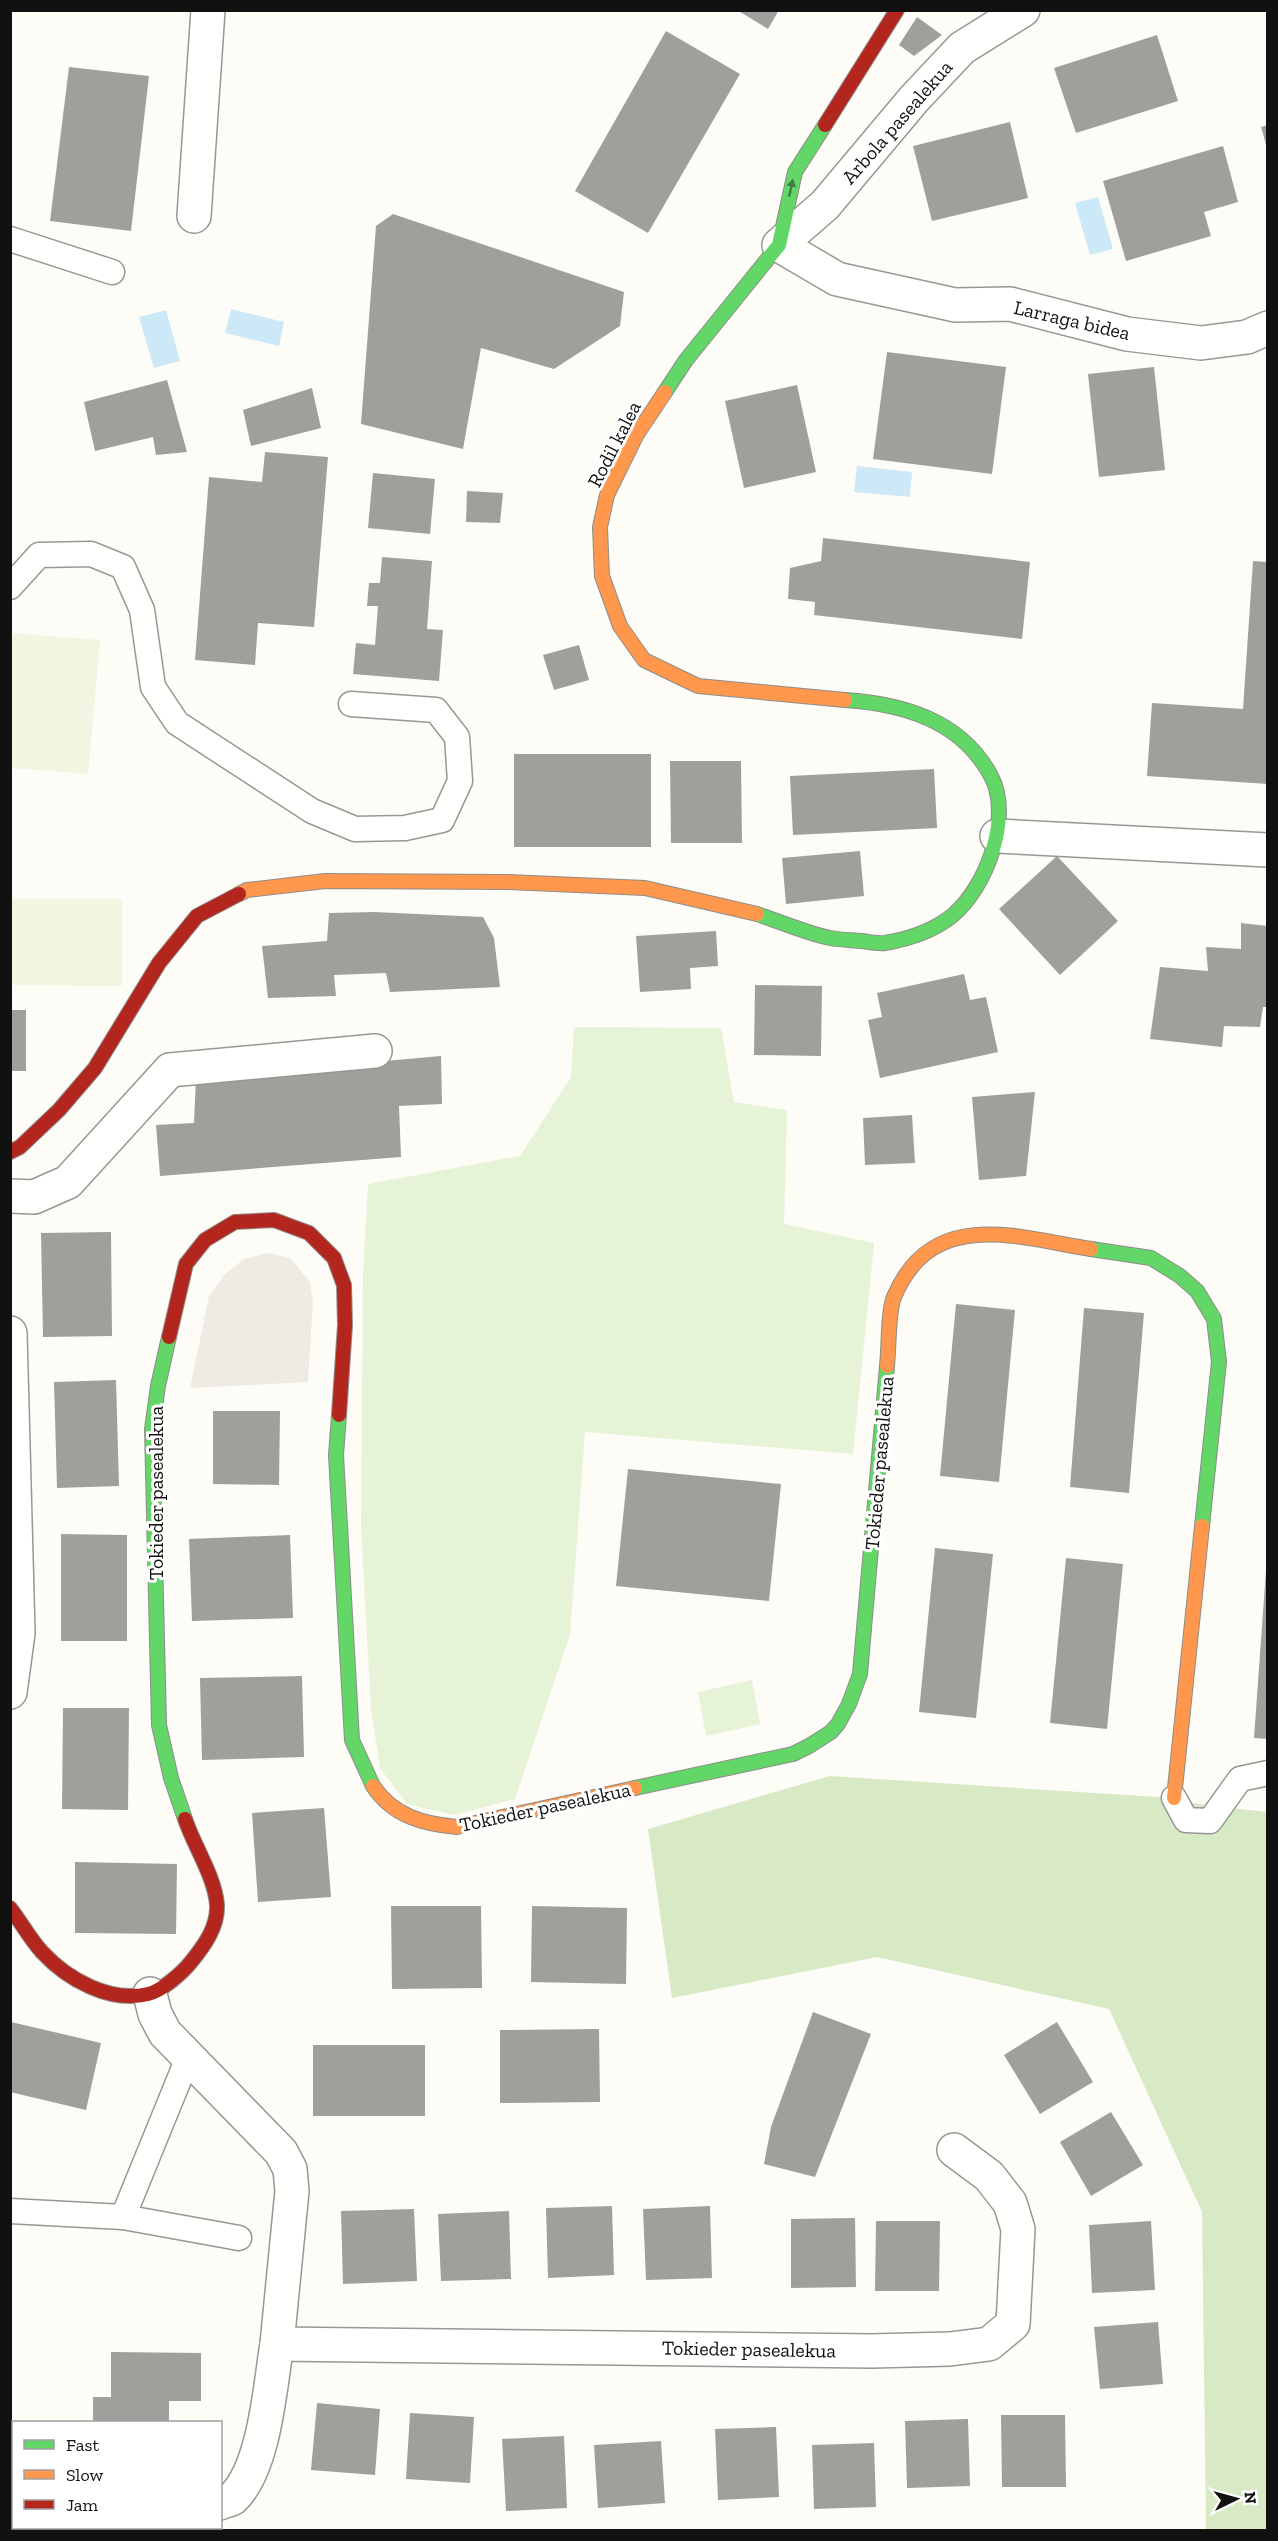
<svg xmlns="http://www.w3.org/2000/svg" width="1278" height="2541" viewBox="0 0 1278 2541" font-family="'Zilla Slab',serif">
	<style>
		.green { fill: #e7f3d7 }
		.forest { fill: #d8eac5 }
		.pitch { fill: #f0f6e1 }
		.plaza { fill: #edebe2 }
		.water { fill: #cde8f7 }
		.building { fill: #a19f9c }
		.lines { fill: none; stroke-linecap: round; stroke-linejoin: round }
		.lane-casing { stroke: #979795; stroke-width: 27 }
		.street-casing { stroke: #979795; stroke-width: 36 }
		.fast-casing { stroke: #8e8d8b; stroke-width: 16 }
		.slow-casing { stroke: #8e8d8b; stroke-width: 16 }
		.jam-casing { stroke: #8e8d8b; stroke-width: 16 }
		.lane { stroke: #fffffe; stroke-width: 24 }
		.street { stroke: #fffffe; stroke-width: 33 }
		.fast { stroke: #63d668; stroke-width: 14 }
		.slow { stroke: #ff974d; stroke-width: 14 }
		.jam { stroke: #b3261e; stroke-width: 14 }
		.oneway { fill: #3e7d41 }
		.labels { text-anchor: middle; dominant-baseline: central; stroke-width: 6; stroke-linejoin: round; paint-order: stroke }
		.street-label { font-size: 20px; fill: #111; stroke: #fff }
	</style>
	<rect width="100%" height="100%" fill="#fdfcf7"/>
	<!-- green -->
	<g class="green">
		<polygon points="574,1027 721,1028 734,1102 787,1110 784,1224 874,1243 853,1454 585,1432 570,1635 515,1799 454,1815 407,1804 380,1768 371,1709 361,1525 363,1275 368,1184 520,1156 571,1077"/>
		<polygon points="752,1680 760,1724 706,1736 698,1692"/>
	</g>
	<!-- forest -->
	<polygon class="forest" points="830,1776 1174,1798 1197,1804 1267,1812 1267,2530 1206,2530 1202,2212 1109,2009 877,1957 672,1998 648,1829"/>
	<!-- pitch -->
	<g class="pitch">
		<polygon points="13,633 100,640 88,774 11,768 10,664"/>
		<polygon points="11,899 122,899 122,986 11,985"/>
	</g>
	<!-- plaza -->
	<polygon class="plaza" points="268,1253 290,1258 310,1282 313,1302 308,1382 190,1388 209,1296 225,1274 244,1259"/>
	<!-- water -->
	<g class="water">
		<polygon points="1098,197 1113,249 1090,255 1075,203"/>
		<polygon points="231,309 284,322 279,346 225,333"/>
		<polygon points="166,310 180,361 154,368 139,317"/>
		<polygon points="857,466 912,472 910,497 854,492"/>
	</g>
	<!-- building -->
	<g class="building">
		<polygon points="737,10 779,10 768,29"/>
		<polygon points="917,17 942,35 914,56 899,45"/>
		<polygon points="666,31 740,74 648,233 575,191"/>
		<polygon points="1157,35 1178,101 1076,133 1054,68"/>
		<polygon points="69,67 149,76 131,231 50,221"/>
		<polygon points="1010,122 1028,198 932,221 913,146"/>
		<polygon points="1268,125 1268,148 1267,148 1261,127"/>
		<polygon points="1223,146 1238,202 1204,212 1211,236 1126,261 1103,181"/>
		<polygon points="393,214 624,292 620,326 554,369 481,348 463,449 361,424 376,226"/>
		<polygon points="887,352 1006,367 992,474 873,459"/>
		<polygon points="1154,367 1165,470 1099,477 1088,374"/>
		<polygon points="167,380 187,452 156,455 153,437 95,451 84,402"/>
		<polygon points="797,385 816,472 744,488 725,401"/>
		<polygon points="312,388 321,428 251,446 243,410"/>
		<polygon points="265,452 328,457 314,627 258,623 255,665 195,660 209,477 262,482"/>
		<polygon points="373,473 435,479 430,534 368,528"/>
		<polygon points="467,491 503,493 500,523 466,522"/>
		<polygon points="823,538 1030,562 1022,639 814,615 815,602 788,599 790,568 821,561"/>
		<polygon points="382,557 432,561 427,629 443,630 439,681 353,674 356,643 375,645 378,606 367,606 369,583 380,583"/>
		<polygon points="1253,561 1268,562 1268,784 1147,776 1152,703 1243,709"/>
		<polygon points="579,645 589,680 554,690 543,655"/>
		<rect x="514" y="754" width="137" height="93"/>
		<polygon points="670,761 741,761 742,843 671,843"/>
		<polygon points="934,769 937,828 793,835 790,776"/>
		<polygon points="860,851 864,896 786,904 782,858"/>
		<polygon points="1057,856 1118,921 1060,975 999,909"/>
		<polygon points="374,912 483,917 494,938 500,987 390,992 386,973 334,975 336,996 268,998 262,946 327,941 329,913"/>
		<polygon points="1241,923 1268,926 1268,1007 1263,1007 1260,1027 1224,1026 1222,1047 1150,1039 1160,967 1208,971 1206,947 1241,949"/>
		<polygon points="716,931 718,966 690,968 691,989 640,992 636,936"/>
		<polygon points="964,974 970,1000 986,997 998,1052 880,1078 868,1020 882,1017 877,993"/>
		<polygon points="755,985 822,986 821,1056 754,1055"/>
		<rect x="10" y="1010" width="16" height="61"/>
		<polygon points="441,1056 442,1104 399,1106 401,1157 160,1176 156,1125 194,1123 196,1078"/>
		<polygon points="1035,1092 1026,1176 979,1180 972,1097"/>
		<polygon points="912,1115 915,1163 865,1165 863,1118"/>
		<polygon points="111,1232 112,1336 43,1337 41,1233"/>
		<polygon points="956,1304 1015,1310 999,1482 940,1476"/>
		<polygon points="1084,1308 1144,1313 1129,1493 1070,1487"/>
		<polygon points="116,1380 119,1486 57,1488 54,1382"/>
		<polygon points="213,1411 280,1411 279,1485 213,1484"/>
		<polygon points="628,1469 781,1484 769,1601 616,1586"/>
		<polygon points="61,1534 127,1535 127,1641 61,1641"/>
		<polygon points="290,1535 293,1618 192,1621 189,1539"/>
		<polygon points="935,1548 993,1554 976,1718 919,1712"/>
		<polygon points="1066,1558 1123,1564 1107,1729 1050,1723"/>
		<polygon points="1266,1570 1268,1570 1268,1739 1254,1738"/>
		<polygon points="302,1676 304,1757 202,1760 200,1678"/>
		<polygon points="63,1708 129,1708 128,1810 62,1809"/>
		<polygon points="324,1808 331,1897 258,1902 252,1813"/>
		<polygon points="75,1862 177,1864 176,1934 75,1933"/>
		<polygon points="391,1906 481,1906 482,1988 392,1989"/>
		<polygon points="532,1906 627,1908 626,1984 531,1982"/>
		<polygon points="813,2012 871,2034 815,2177 764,2164 771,2127"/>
		<polygon points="11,2022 101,2043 86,2110 10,2092"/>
		<polygon points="1057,2022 1093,2082 1040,2114 1004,2055"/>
		<polygon points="599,2029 600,2102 500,2103 500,2030"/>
		<rect x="313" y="2045" width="112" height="71"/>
		<polygon points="1111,2112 1143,2165 1091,2196 1060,2142"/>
		<polygon points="612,2206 614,2275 548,2278 546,2208"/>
		<polygon points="710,2206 712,2278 646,2280 643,2209"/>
		<polygon points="414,2209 417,2281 343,2284 341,2211"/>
		<polygon points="509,2211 511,2279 441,2281 438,2214"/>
		<polygon points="855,2218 856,2287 791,2288 791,2219"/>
		<polygon points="876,2221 940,2221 939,2291 875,2291"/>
		<polygon points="1151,2221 1155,2290 1092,2293 1089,2225"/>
		<polygon points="1158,2322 1163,2384 1100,2389 1094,2327"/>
		<polygon points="111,2352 201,2353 201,2401 169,2401 169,2422 93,2422 93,2397 111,2397"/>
		<polygon points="317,2403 380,2409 375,2475 311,2470"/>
		<polygon points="410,2413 474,2417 470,2483 406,2479"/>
		<polygon points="1001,2415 1065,2415 1066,2487 1002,2487"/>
		<polygon points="968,2419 970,2486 907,2488 905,2421"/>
		<polygon points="776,2427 779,2497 718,2500 715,2429"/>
		<polygon points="564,2436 567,2508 506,2511 502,2439"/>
		<polygon points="661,2441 665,2503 598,2508 594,2445"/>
		<polygon points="874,2443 876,2507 814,2509 812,2445"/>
		<polygon points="10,2508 14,2508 14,2528 115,2528 115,2530 10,2530"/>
	</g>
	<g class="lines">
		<!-- lane casing -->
		<g class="lane-casing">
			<g id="lane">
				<polyline points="10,239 112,272"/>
				<polyline points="10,587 39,555 91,554 123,567 142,610 153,687 177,723 312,811 355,829 405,828 442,820 460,781 457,737 436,710 351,704"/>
				<polyline points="1174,1798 1186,1820 1210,1821 1240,1779 1268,1773"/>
				<polyline points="10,2211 123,2217 183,2070 190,2059"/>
				<polyline points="123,2217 239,2238"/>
			</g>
		</g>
		<!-- street casing -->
		<g class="street-casing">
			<g id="street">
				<polyline points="1023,10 962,48 914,99 825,205 779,245 837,279 955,305 1010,304 1127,334 1201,343 1247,337 1268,328"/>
				<polyline points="194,216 208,10"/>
				<polyline points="997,836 1268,850"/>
				<polyline points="10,1196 34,1197 68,1182 170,1070 375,1051"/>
				<polyline points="10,1333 18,1633 10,1692"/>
				<polyline points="150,1994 155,2014 165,2033 281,2152 290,2169 292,2191 277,2344 872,2351 950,2349 989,2344 1013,2324 1018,2229 1010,2203 989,2176 954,2150"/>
				<polyline points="10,2468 14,2468"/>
				<path d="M220,2503c4,-2 10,-3 13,-5 32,-31 37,-112 44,-154"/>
			</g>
		</g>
		<!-- fast casing -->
		<g class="fast-casing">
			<g id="fast">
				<polyline points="665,392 686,360 779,245 795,172 825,125"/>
				<path d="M757,914c24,8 49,19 73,24 11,2 22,2 32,3 7,1 16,3 23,2 24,-4 48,-12 67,-27 34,-28 61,-99 39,-140 -30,-56 -88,-72 -146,-76"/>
				<polyline points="1091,1249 1151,1258 1180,1276 1197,1291 1214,1319 1219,1362 1202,1526"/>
				<polyline points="169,1337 158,1386 152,1429 159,1725 171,1778 185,1819"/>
				<polyline points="339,1415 336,1455 352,1740 373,1786"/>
				<polyline points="635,1788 793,1754 809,1746 831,1732 838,1724 849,1704 860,1674 887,1366"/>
			</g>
		</g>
		<!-- slow casing -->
		<g class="slow-casing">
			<g id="slow">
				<polyline points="665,392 637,434 607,495 600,527 602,576 620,626 644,660 698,686 845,700"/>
				<polyline points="239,894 247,890 325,881 507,882 645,888 757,914"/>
				<path d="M887,1366c2,-17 1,-55 7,-69 38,-90 122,-60 197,-48"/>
				<path d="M373,1786c20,30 50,38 84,41l178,-39"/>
				<polyline points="1174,1798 1202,1526"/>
			</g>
		</g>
		<!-- jam casing -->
		<g class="jam-casing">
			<g id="jam">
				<polyline points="825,125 897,10"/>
				<polyline points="10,1152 20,1147 59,1110 95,1068 159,963 197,916 239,894"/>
				<polyline points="169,1337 186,1264 205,1240 235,1222 274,1220 309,1233 334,1258 344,1285 345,1325 339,1415"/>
				<path d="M10,1908c11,14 20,31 32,44 26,28 68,51 106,42 14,-3 35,-22 43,-32 13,-16 27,-35 26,-57 -2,-28 -23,-59 -32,-86"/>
			</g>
		</g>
		<!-- lane -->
		<use href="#lane" class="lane"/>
		<!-- street -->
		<use href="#street" class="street"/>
		<!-- fast -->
		<use href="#fast" class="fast"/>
		<!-- slow -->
		<use href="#slow" class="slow"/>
		<!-- jam -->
		<use href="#jam" class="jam"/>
	</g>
	<!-- one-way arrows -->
	<defs><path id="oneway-solid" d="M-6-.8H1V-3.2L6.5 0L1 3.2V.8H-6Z" transform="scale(1.5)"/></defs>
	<use class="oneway" href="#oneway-solid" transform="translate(791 188) rotate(-78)"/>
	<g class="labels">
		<!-- street labels -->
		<g class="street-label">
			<text transform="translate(897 122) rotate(-49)">Arbola pasealekua</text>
			<text transform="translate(1072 320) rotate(13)">Larraga bidea</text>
			<text transform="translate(614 444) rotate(-63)">Rodil kalea</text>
			<text transform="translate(879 1463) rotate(-85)">Tokieder pasealekua</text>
			<text transform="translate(156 1493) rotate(-90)">Tokieder pasealekua</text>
			<text transform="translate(545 1807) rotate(-12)">Tokieder pasealekua</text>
			<text transform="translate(749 2349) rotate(1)">Tokieder pasealekua</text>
		</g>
	</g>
	<!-- border -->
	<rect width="1278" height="2541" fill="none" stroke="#111111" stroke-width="24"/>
	<!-- legend -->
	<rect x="12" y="2421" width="210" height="108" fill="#ffffff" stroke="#a0a0a0" stroke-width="1.5"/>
	<rect x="24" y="2440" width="30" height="9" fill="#63d668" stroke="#a0a0a0" stroke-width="1.5"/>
	<text x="66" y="2451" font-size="18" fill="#111111">Fast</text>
	<rect x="24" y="2470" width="30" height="9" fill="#ff974d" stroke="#a0a0a0" stroke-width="1.5"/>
	<text x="66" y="2481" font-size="18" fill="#111111">Slow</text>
	<rect x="24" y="2500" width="30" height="9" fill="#b3261e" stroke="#a0a0a0" stroke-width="1.5"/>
	<text x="66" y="2511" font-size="18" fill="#111111">Jam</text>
	<!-- north arrow -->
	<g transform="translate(1236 2499) rotate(85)" stroke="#ffffff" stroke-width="4.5" paint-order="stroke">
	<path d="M0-4.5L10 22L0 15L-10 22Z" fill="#111111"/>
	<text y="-9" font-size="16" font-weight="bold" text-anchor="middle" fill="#111111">N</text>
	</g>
</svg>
